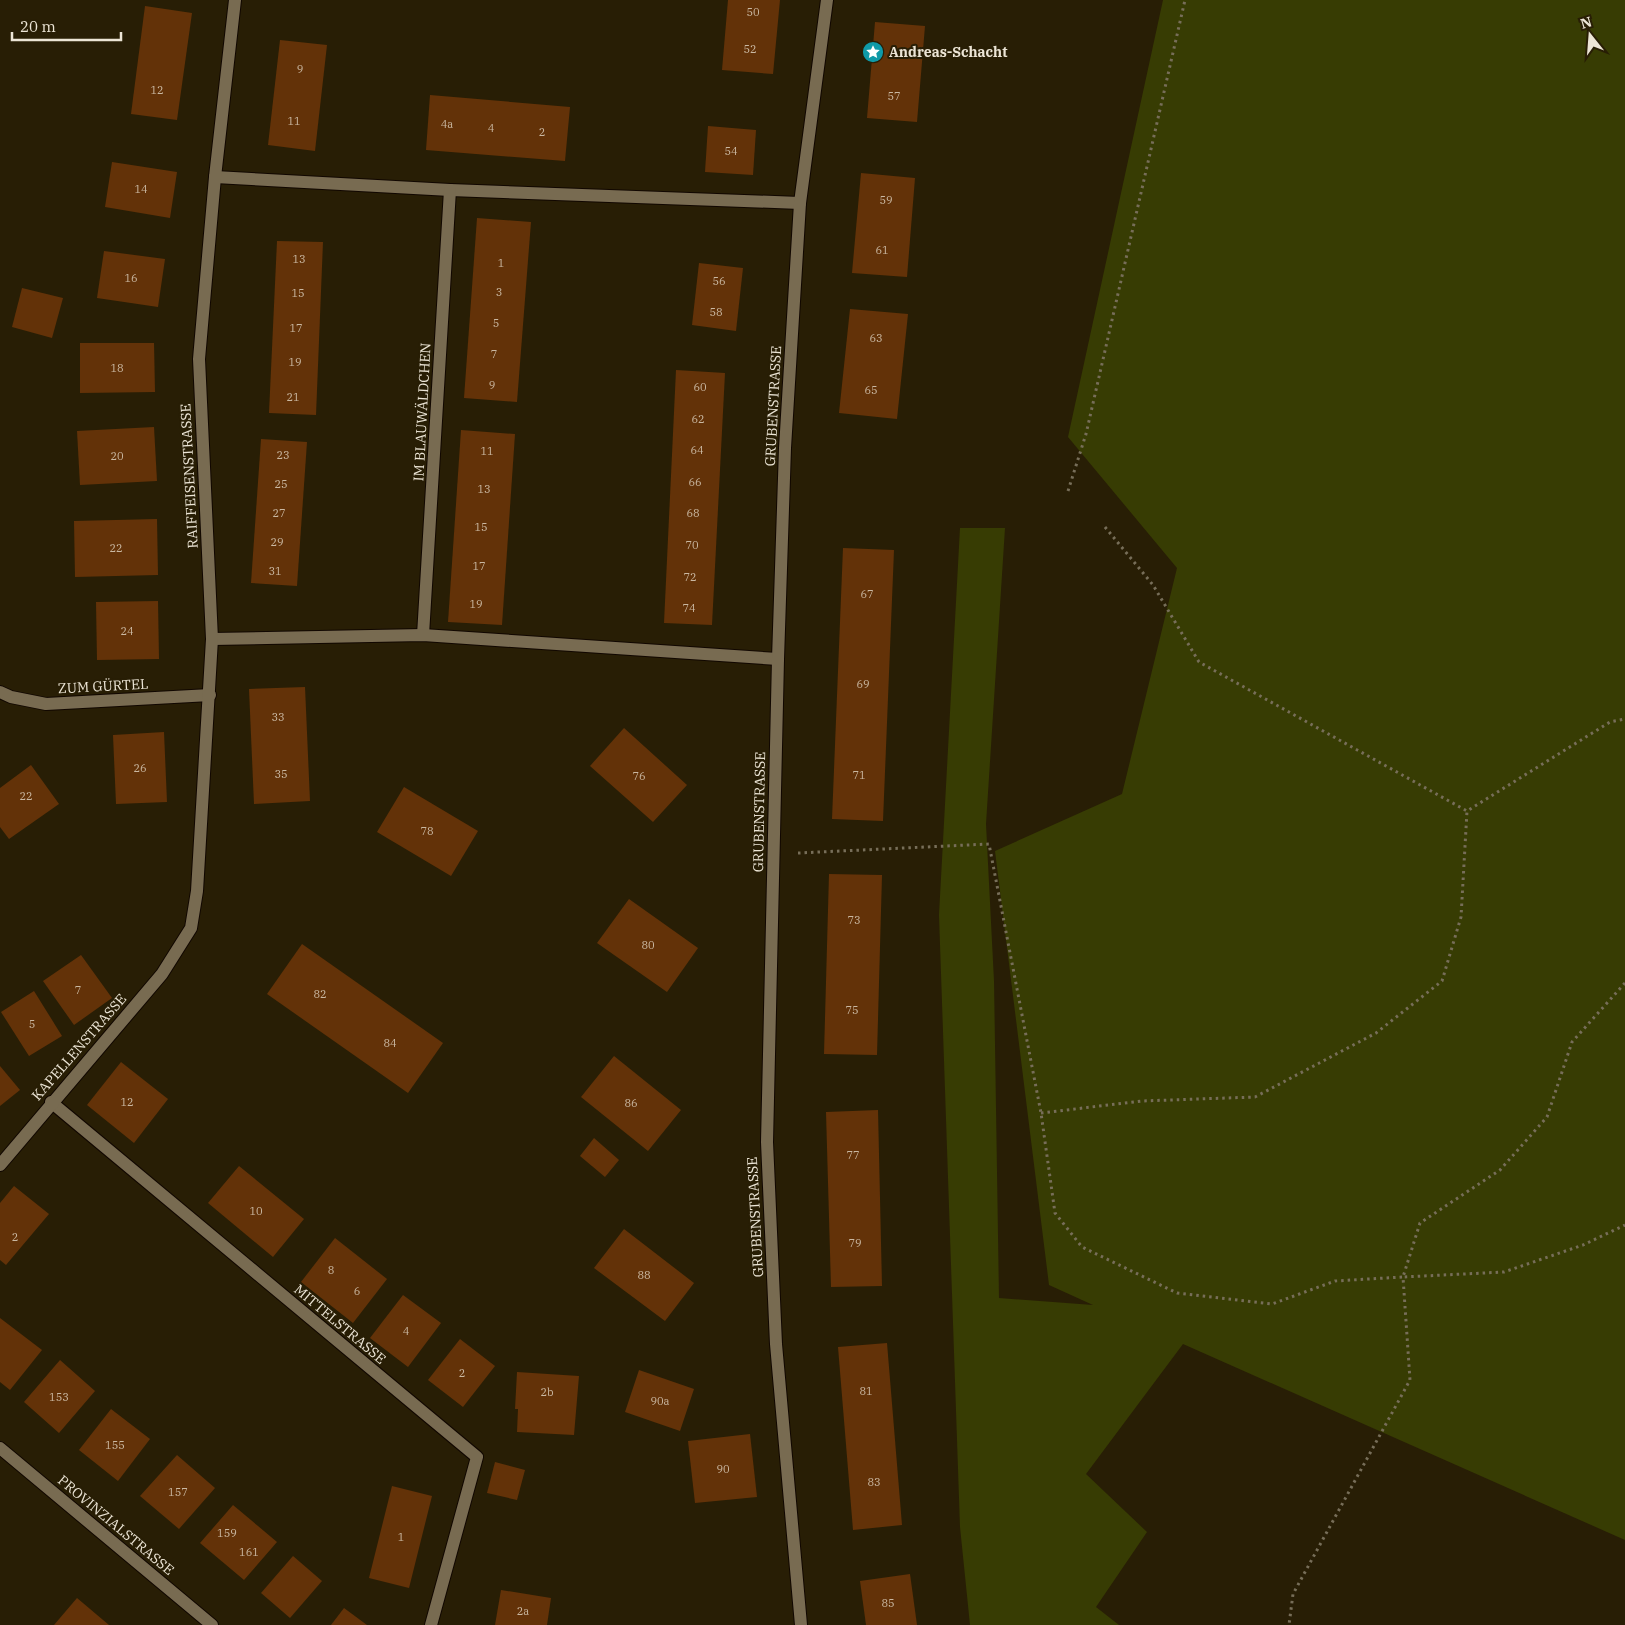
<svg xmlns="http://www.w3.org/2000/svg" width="1625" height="1625" viewBox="0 0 1625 1625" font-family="'IBM Plex Serif',serif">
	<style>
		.green { fill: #373c03 }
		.building { fill: #633208 }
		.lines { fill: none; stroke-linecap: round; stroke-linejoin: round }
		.minor-casing { stroke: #110700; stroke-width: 14 }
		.tertiary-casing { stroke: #110700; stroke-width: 14 }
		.path { stroke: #776e59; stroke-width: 3; stroke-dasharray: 2.5 4; stroke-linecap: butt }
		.minor { stroke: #786b51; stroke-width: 12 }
		.tertiary { stroke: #786b51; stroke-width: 12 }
		.labels { text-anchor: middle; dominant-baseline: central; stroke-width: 4; stroke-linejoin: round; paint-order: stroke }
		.number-label { font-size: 11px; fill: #cab8a2 }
		.poi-label { font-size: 14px; font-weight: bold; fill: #ece5d6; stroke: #281e05; text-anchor: start }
		.street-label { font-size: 14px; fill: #ece5d6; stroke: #281e05 }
	</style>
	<rect width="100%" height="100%" fill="#281e05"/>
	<!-- green -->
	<polygon class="green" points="1163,0 1625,0 1625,1540 1183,1344 1086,1474 1147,1532 1096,1607 1119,1625 970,1625 960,1527 939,915 960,528 1005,528 986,824 994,981 999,1298 1093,1305 1049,1285 995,851 1122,794 1177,568 1068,437"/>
	<!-- building -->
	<g class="building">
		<polygon points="728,0 780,0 773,74 722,70"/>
		<polygon points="145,6 192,13 177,120 131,114"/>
		<polygon points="875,22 925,26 917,122 867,118"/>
		<polygon points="280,40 327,45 315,151 268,145"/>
		<polygon points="430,95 570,107 565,161 426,150"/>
		<polygon points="708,126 756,130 753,175 705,172"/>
		<polygon points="112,162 177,172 170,218 105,207"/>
		<polygon points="861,173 915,178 907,277 852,273"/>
		<polygon points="477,218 531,222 517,402 464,398"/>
		<polygon points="277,241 323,242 316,415 269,413"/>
		<polygon points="104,251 165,259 158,307 97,298"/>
		<polygon points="699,263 743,268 736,331 692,325"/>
		<polygon points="22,288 63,298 52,338 12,327"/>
		<polygon points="850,309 908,314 897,419 839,413"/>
		<polygon points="80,343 154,343 155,392 80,393"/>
		<polygon points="676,370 725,373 712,625 664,623"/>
		<polygon points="154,427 157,481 80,485 77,431"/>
		<polygon points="461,430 515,434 502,625 448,622"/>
		<polygon points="261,439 307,442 297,586 251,583"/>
		<polygon points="157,519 158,575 75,577 74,521"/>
		<polygon points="843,548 894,550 883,821 832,819"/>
		<polygon points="158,601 159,659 97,660 96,602"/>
		<polygon points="305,687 310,801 254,804 249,689"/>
		<polygon points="624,728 687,785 653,822 590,766"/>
		<polygon points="164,732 167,802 116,804 113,735"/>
		<polygon points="31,765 59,804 9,839 0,827 0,788"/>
		<polygon points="404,787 478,831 451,876 377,832"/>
		<polygon points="829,874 882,875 877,1055 824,1054"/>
		<polygon points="629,899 698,948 667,992 597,943"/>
		<polygon points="302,944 443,1043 408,1093 267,994"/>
		<polygon points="81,955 112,998 74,1025 43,981"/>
		<polygon points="34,991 62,1036 29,1056 1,1012"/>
		<polygon points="614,1056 681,1110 648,1151 581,1097"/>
		<polygon points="121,1062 168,1099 134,1143 87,1105"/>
		<polygon points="0,1066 20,1090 0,1106"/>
		<polygon points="878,1110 882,1286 831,1287 826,1112"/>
		<polygon points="594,1138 619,1160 605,1177 580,1156"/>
		<polygon points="239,1166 304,1219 273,1257 208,1203"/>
		<polygon points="14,1186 49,1214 6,1265 0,1260 0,1203"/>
		<polygon points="624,1229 694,1283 665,1321 594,1268"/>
		<polygon points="335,1238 387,1279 353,1323 301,1282"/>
		<polygon points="403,1295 441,1323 408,1367 370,1338"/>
		<polygon points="0,1318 42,1350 10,1390 0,1382"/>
		<polygon points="460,1339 495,1366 463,1407 428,1380"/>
		<polygon points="887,1343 902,1525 853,1530 838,1347"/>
		<polygon points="60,1360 95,1391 59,1433 24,1402"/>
		<polygon points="639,1370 694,1389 680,1431 625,1412"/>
		<polygon points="517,1372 579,1376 574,1435 517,1432 518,1409 515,1409"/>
		<polygon points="111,1409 150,1439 118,1481 79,1450"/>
		<polygon points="750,1434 757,1497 695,1503 688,1441"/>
		<polygon points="177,1455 215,1488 179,1529 140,1496"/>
		<polygon points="495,1462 525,1470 517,1500 487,1493"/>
		<polygon points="392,1486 432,1496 409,1588 369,1578"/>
		<polygon points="233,1505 277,1542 244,1580 200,1543"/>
		<polygon points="293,1556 322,1581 290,1618 261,1593"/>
		<polygon points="910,1574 917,1625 866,1625 860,1581"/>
		<polygon points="501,1590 551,1598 547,1625 495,1625"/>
		<polygon points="77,1598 109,1625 54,1625"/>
		<polygon points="344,1608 367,1625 331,1625"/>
	</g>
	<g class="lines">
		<!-- minor casing -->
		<g class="minor-casing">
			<g id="minor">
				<polyline points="215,177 450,190 800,203"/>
				<polyline points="423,635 450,190"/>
				<polyline points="212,639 423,635 778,659"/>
				<polyline points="0,692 11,697 46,704 210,695"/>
				<polyline points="51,1102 477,1457 431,1625"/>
				<polyline points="0,1165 162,974 191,928 197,891 212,639 199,359 215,177 235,0"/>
				<polyline points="801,1625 776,1344 767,1142 778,659 785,448 800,203 827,0"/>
			</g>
		</g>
		<!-- tertiary casing -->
		<g class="tertiary-casing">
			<polyline id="tertiary" points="0,1448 212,1625"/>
		</g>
		<!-- path -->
		<g class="path">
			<polyline points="1068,491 1086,434 1185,0"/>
			<polyline points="1105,527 1153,585 1199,662 1467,811 1610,722 1625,719"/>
			<polyline points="798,853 989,844 1041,1113 1055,1213 1082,1247 1177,1293 1272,1304 1335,1281 1403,1277 1410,1380 1293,1594 1289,1625"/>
			<polyline points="1625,983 1572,1042 1547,1117 1500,1170 1420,1223 1403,1277 1504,1272 1583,1245 1625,1225"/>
			<polyline points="1041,1113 1142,1101 1255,1097 1376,1033 1442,981 1461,917 1467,811"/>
		</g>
		<!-- minor -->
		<use href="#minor" class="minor"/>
		<!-- tertiary -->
		<use href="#tertiary" class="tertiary"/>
	</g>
	<!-- icons -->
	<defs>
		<g id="sight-disc" transform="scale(1.125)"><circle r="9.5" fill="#0f9aa8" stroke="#281e05"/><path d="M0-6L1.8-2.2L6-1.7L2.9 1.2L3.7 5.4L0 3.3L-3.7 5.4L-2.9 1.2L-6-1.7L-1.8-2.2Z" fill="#fff"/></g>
	</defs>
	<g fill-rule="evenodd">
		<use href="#sight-disc" x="873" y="52"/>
	</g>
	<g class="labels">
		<!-- number labels -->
		<g class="number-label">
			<text x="753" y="12">50</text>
			<text x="750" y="49">52</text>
			<text x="300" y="69">9</text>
			<text x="157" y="90">12</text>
			<text x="894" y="96">57</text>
			<text x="294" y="121">11</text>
			<text x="447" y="124">4a</text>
			<text x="491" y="128">4</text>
			<text x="542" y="132">2</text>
			<text x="731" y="151">54</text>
			<text x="141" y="189">14</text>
			<text x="886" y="200">59</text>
			<text x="882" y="250">61</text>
			<text x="299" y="259">13</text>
			<text x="501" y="263">1</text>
			<text x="131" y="278">16</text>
			<text x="719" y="281">56</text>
			<text x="499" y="292">3</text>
			<text x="298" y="293">15</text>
			<text x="716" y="312">58</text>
			<text x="496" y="323">5</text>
			<text x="296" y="328">17</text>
			<text x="876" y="338">63</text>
			<text x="494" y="354">7</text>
			<text x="295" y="362">19</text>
			<text x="117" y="368">18</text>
			<text x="492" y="385">9</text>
			<text x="700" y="387">60</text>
			<text x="871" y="390">65</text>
			<text x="293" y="397">21</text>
			<text x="698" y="419">62</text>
			<text x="697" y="450">64</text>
			<text x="487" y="451">11</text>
			<text x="283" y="455">23</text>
			<text x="117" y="456">20</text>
			<text x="695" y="482">66</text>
			<text x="281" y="484">25</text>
			<text x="484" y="489">13</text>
			<text x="279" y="513">27</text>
			<text x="693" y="513">68</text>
			<text x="481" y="527">15</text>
			<text x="277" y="542">29</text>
			<text x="692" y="545">70</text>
			<text x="116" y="548">22</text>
			<text x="479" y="566">17</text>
			<text x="275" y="571">31</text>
			<text x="690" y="577">72</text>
			<text x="867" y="594">67</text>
			<text x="476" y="604">19</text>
			<text x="689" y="608">74</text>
			<text x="127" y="631">24</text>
			<text x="863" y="684">69</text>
			<text x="278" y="717">33</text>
			<text x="140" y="768">26</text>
			<text x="281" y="774">35</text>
			<text x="859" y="775">71</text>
			<text x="639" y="776">76</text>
			<text x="26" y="796">22</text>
			<text x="427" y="831">78</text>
			<text x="854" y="920">73</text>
			<text x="648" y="945">80</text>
			<text x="78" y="990">7</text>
			<text x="320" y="994">82</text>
			<text x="852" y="1010">75</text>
			<text x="32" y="1024">5</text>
			<text x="390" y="1043">84</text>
			<text x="127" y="1102">12</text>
			<text x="631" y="1103">86</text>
			<text x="853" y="1155">77</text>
			<text x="256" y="1211">10</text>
			<text x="15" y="1237">2</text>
			<text x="855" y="1243">79</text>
			<text x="331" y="1270">8</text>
			<text x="644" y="1275">88</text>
			<text x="357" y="1291">6</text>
			<text x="406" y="1331">4</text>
			<text x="462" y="1373">2</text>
			<text x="866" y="1391">81</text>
			<text x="547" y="1392">2b</text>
			<text x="59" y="1397">153</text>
			<text x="660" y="1401">90a</text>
			<text x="115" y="1445">155</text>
			<text x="723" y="1469">90</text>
			<text x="874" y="1482">83</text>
			<text x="178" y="1492">157</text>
			<text x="227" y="1533">159</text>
			<text x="401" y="1537">1</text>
			<text x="249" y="1552">161</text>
			<text x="888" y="1603">85</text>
			<text x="523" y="1611">2a</text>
		</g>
		<!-- poi labels -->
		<g class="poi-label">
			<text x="889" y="52">Andreas-Schacht</text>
		</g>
		<!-- street labels -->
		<g class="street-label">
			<text transform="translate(773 406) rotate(-87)">GRUBENSTRASSE</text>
			<text transform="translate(422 412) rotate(-87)">IM BLAUWÄLDCHEN</text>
			<text transform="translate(189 476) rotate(-93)">RAIFFEISENSTRASSE</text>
			<text transform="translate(103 686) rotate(-3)">ZUM GÜRTEL</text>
			<text transform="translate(759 812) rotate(-89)">GRUBENSTRASSE</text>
			<text transform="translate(79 1047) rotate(-49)">KAPELLENSTRASSE</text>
			<text transform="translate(755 1217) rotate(-93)">GRUBENSTRASSE</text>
			<text transform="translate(340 1324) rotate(40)">MITTELSTRASSE</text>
			<text transform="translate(116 1525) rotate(40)">PROVINZIALSTRASSE</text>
		</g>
	</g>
	<!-- north arrow -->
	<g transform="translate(1590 35) rotate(343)" stroke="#281e05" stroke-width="4" paint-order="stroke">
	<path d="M0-4L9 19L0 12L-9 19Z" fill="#ece5d6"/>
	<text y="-8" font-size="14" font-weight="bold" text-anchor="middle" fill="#ece5d6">N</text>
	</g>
	<!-- scale -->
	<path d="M12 32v8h109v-8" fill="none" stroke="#ece5d6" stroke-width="2.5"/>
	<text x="20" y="32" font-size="15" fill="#ece5d6" stroke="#281e05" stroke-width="4" paint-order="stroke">20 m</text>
</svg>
